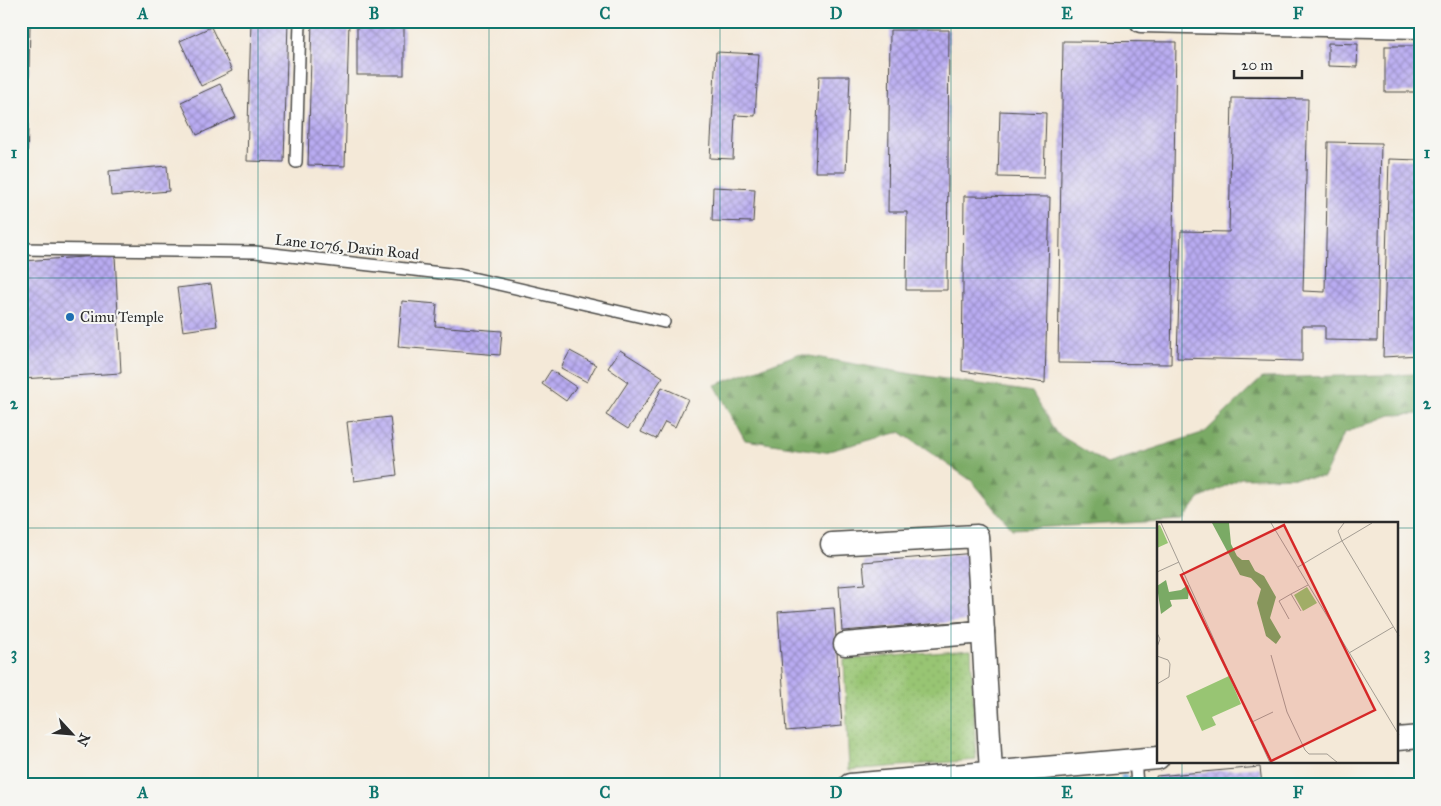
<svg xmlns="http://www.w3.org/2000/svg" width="1441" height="806" viewBox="0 0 1441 806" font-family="'IM FELL Great Primer',serif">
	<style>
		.grass { fill: url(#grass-dots); stroke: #62784f }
		.forest { fill: url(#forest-firs); stroke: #526a48 }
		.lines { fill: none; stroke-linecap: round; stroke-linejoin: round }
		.stream { stroke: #73ace3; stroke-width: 7 }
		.building { fill: url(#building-cross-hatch) }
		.service-casing { stroke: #494845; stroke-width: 14 }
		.minor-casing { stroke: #494845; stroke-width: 25 }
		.service { stroke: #fff; stroke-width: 11 }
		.minor { stroke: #fff; stroke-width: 22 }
		.grid { fill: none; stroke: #0f766e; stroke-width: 1; stroke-opacity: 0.55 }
		.poi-dot { fill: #1f6fb2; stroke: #f6f6f2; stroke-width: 2 }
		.labels { text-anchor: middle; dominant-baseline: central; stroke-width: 4; stroke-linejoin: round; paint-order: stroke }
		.street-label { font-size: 15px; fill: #2b2b2b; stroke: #f6f6f2 }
		.poi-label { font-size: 15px; fill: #2b2b2b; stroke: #f6f6f2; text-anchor: start }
		.inset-road { fill: none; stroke: #a49d93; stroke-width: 1 }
		.view { fill: #d62828; fill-opacity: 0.15; stroke: #d62828; stroke-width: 2.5 }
		.inset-edge { fill: none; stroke: #2b2b2b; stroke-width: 2.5 }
		.neatline { fill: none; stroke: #0f766e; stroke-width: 2 }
		.grid-label { font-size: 16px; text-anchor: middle; font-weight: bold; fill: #0f766e }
	</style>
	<defs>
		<pattern id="grass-dots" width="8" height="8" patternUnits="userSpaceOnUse" patternTransform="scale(1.25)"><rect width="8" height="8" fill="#98c573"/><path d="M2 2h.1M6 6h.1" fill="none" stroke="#83a964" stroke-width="1.8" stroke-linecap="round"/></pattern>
		<pattern id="forest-firs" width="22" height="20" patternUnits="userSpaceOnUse" patternTransform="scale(1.25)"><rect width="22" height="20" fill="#7aaa65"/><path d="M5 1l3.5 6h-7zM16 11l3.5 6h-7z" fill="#648b53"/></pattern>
		<pattern id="building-cross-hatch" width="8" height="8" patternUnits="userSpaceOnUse" patternTransform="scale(1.25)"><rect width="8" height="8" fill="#b9acf2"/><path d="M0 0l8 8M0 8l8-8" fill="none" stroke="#978cc4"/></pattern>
	</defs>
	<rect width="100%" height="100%" fill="#f6f6f2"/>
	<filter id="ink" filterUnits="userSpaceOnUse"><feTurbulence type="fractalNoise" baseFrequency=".02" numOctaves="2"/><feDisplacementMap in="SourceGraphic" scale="10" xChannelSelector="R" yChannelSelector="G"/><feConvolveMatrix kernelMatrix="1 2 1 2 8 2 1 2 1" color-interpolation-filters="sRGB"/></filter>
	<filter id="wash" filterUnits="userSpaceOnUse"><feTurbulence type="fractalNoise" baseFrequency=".0096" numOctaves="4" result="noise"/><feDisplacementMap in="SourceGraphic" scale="20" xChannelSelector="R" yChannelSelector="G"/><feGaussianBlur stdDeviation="1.12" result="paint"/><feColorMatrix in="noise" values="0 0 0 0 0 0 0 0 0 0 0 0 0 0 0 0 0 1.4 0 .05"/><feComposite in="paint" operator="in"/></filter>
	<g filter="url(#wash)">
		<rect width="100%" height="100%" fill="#f4e9d8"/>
		<!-- grass -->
		<polygon class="grass" points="971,650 976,760 849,770 844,660"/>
		<!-- forest -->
		<polygon class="forest" points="798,354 912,374 1032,392 1056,433 1107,464 1205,432 1262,378 1420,374 1420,414 1391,415 1344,433 1324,477 1241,478 1199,499 1183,520 1012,529 972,481 900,432 825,452 745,440 715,385"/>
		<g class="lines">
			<!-- stream -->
			<polyline class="stream" points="1124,778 1125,785"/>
		</g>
		<g id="blocks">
			<!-- building -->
			<g class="building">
				<polygon points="251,21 288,21 284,162 247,161"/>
				<polygon points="312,21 349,21 345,166 308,165"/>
				<rect x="357" y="21" width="47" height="54"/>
				<polygon points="21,22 30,22 27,173 21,173"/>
				<polygon points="211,27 232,71 201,86 180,41"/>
				<polygon points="890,30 949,30 947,290 906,290 907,212 888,212"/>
				<polygon points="1063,41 1176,42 1171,364 1058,363"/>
				<polygon points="1328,43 1358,44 1357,67 1328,66"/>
				<rect x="1385" y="46" width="35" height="46"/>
				<polygon points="716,52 759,54 755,116 735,115 733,159 710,158"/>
				<polygon points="819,76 850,76 846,172 815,172"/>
				<polygon points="220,84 236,117 197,135 181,102"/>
				<polygon points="1232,98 1308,99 1303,291 1325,292 1328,142 1381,143 1377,341 1325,340 1325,326 1302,326 1302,361 1177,358 1181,231 1229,232"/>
				<polygon points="1000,111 1046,113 1044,178 998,177"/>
				<polygon points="1389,159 1420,160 1420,355 1383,357"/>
				<polygon points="167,166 169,191 111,196 109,171"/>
				<polygon points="713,187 755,189 753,222 712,221"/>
				<polygon points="964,196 1050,197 1045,383 962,371"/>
				<polygon points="115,255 121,373 21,379 21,261"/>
				<polygon points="211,284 217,326 183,331 177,288"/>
				<polygon points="402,301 437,304 435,326 502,331 500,355 398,347"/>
				<polygon points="620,350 663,377 628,429 606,415 628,382 608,368"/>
				<polygon points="570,351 596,365 587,382 561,368"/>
				<polygon points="551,370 576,387 566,401 542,384"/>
				<polygon points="662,387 688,399 675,427 665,422 656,439 641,432"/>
				<polygon points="390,417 397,475 354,481 347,422"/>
				<polygon points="976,553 981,620 842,631 839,586 865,584 863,562"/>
				<polygon points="834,608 842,726 786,731 778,612"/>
				<polygon points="1260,767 1262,785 1157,785 1156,776"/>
			</g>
		</g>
	</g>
	<g filter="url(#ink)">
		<use href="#blocks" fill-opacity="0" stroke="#494845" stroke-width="1"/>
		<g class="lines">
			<!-- service casing -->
			<g class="service-casing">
				<g id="service">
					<polyline points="296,162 300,21"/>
					<polyline points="21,249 255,252 459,275 664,322"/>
					<polyline points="1135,760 1137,785"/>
				</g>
			</g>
			<!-- minor casing -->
			<g class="minor-casing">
				<g id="minor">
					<polyline points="1141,21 1420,27"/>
					<polyline points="832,544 977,536 983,632"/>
					<polyline points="845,644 983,632 991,772"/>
					<polyline points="1397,739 1420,737"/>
					<polyline points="850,785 1158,758"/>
				</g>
			</g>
			<!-- service -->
			<use href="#service" class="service"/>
			<!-- minor -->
			<use href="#minor" class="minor"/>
		</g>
	</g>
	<!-- grid -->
	<path class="grid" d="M258,21v764M489,21v764M720,21v764M951,21v764M1182,21v503M21,278h1399M21,528h1137M1397,528h23M1182,762v23"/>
	<!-- markers -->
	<circle class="poi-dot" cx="70" cy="317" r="5"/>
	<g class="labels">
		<!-- street labels -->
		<g class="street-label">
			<text transform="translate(347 247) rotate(6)">Lane 1076, Daxin Road</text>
		</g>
		<!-- poi labels -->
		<g class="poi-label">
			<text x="80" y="317">Cimu Temple</text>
		</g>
	</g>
	<!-- overview -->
	<g transform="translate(1157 522)">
		<rect width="241" height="241" fill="#f4e9d8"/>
		<path d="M3,3l8,18 -11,5v-22zM150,65l10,16 -14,8 -9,-16zM72,154l12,28 -29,13 4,8 -14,6 -16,-35z" fill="#98c573"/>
		<path d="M55,1h17l2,21 6,12 5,4h7l6,11 9,5 12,21 -6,21 11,19 -5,7 -10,-8 -9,-33 4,-14 -10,-11 -11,-3zM9,58l3,12 12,-2 7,-5 1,4 -1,10 -18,1 2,6 -11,8 -4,-28z" fill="#7aaa65"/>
		<path class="inset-road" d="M4,1l109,240M114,1l128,212M187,1l-6,8 4,10 57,95M141,45l74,-44M0,50l22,-10M144,89l-10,-17 17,-9M132,97l-10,-18 12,-7M0,111l3,6 -3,8M192,131l44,-26M114,133l16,57 18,38 4,4h18l11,9M0,134l11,4 2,4 -1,13 -12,7M95,200l21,-10"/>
		<path class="view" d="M127,3l91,185 -104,51 -90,-186z"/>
		<rect width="241" height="241" class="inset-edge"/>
	</g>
	<!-- margin -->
	<rect width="1441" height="806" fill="none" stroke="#f6f6f2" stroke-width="55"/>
	<!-- north arrow -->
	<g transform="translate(72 734) rotate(116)" stroke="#f6f6f2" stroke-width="4" paint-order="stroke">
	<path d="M0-4L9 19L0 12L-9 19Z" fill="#2b2b2b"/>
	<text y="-8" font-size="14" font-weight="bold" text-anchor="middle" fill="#2b2b2b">N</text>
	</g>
	<!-- scale -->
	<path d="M1234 70v8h68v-8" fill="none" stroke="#2b2b2b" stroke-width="2.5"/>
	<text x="1241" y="70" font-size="15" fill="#2b2b2b" stroke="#f6f6f2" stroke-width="4" paint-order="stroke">20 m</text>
	<rect x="28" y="28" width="1386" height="750" class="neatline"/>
	<g class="grid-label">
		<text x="143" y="19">A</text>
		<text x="374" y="19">B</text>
		<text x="605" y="19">C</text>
		<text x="836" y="19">D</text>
		<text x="1067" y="19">E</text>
		<text x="1298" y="19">F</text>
		<text x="14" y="158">1</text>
		<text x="1427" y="158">1</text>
		<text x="14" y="409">2</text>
		<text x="1427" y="409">2</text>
		<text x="14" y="659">3</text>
		<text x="1427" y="659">3</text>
		<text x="143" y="798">A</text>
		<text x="374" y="798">B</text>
		<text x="605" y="798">C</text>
		<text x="836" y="798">D</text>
		<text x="1067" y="798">E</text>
		<text x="1298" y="798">F</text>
	</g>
</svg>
